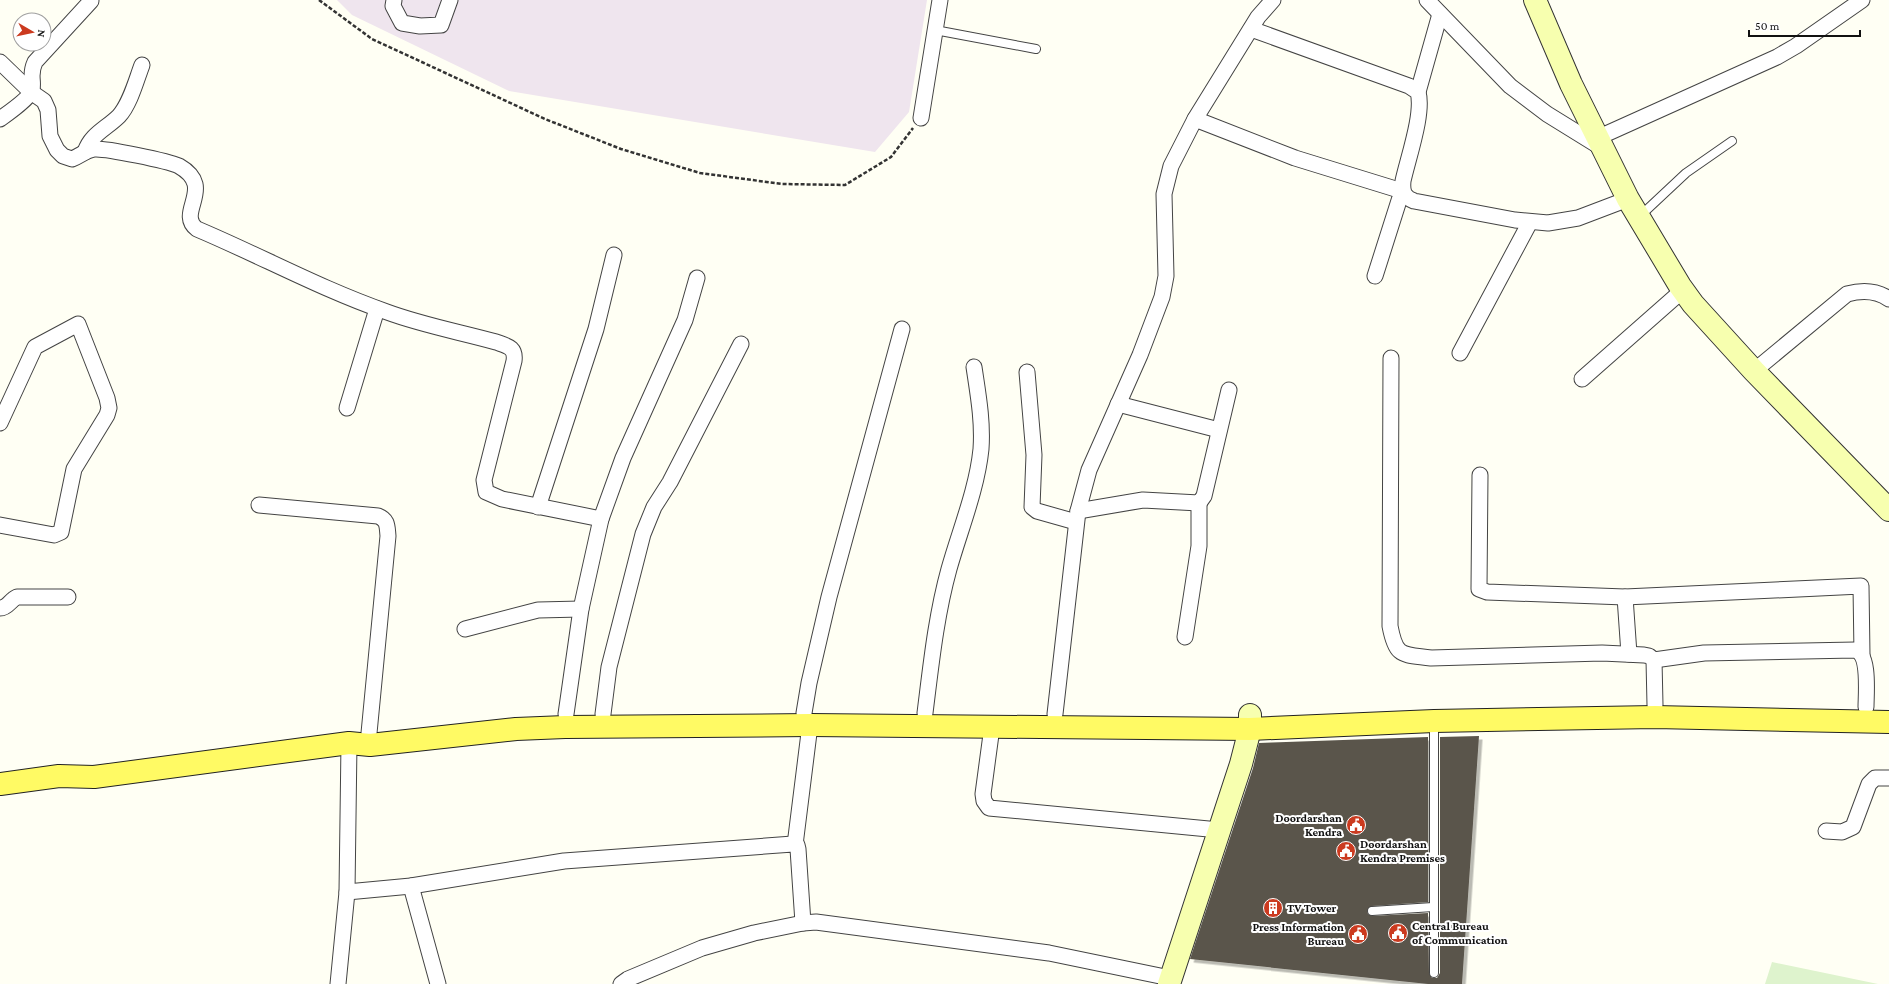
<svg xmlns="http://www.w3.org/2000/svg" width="1889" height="984" viewBox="0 0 1889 984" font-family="'Crimson Pro',serif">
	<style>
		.industrial { fill: #efe5ee }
		.pitch { fill: #def3cd }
		.building { fill: #5a554c; filter: url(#shadow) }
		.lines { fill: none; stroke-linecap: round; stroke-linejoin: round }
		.lane-casing { stroke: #444; stroke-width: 10 }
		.street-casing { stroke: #444; stroke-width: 17 }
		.secondary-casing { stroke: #333; stroke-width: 24 }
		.primary-casing { stroke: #222; stroke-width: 24 }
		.path { stroke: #333; stroke-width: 2.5; stroke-dasharray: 4 2; stroke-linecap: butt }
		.lane { stroke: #fff; stroke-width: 8 }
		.street { stroke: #fff; stroke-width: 15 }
		.secondary { stroke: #f7ffaf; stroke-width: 22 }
		.primary { stroke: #fffa64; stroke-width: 22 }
		.labels { text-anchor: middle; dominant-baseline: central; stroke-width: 4; stroke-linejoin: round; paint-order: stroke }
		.poi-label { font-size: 12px; font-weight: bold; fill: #111; stroke: #fff; text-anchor: start }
	</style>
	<defs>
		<filter id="shadow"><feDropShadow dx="3.5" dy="3.5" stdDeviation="0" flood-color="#0004"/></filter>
	</defs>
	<rect width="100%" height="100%" fill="#fffff4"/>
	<!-- industrial -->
	<polygon class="industrial" points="337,0 927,0 909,112 875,152 509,91 352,15"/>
	<!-- pitch -->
	<polygon class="pitch" points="1772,962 1878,984 1765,984"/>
	<!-- building -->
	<polygon class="building" points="1479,736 1462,984 1428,984 1190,959 1253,768 1259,743 1428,737 1428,902 1372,906 1367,911 1368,914 1372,916 1428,913 1429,973 1432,978 1437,978 1440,973 1440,737"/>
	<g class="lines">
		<!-- lane casing -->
		<g class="lane-casing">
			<g id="lane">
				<polyline points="935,30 1036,49"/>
				<polyline points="1639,217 1686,173 1732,141"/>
				<polyline points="1372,911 1433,907"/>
				<polyline points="1434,973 1434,722"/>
			</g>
		</g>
		<!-- street casing -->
		<g class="street-casing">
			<g id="street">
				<polyline points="394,0 393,6 402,23 420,26 441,25 450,0"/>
				<polyline points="1427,0 1510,86 1547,114 1602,148"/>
				<path d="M1251,29l158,57 9,6c6,21 -10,66 -15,89 -1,11 1,16 11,20l101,19 33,3 30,-5 50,-19"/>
				<path d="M0,62l31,30 13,9 4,9 2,26 7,14 6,6 9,3c8,-3 14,-9 22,-10 12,-1 74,12 85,17 7,4 14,10 16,18 4,16 -14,33 2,45 64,27 124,60 190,83 35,13 73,20 109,30 11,4 20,5 18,19l-30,119 2,12 16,7 99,20"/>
				<polyline points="1418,92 1440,14"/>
				<polyline points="921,118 940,0"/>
				<path d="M0,119c7,-5 30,-21 32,-29 2,-11 -3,-15 3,-28l56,-61"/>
				<polyline points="1195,119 1295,158 1402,191 1375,276"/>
				<polyline points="1597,138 1777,57 1796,46 1862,0"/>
				<path d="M85,152c6,-18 21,-23 34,-36 11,-12 17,-35 23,-51"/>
				<polyline points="1460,353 1530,222"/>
				<path d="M1391,358l-1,268c6,32 12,28 41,32l171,-5 42,2 5,1 5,4 1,45"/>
				<path d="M1754,371l93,-77c15,-4 29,-4 42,5"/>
				<polyline points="1027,372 1034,455 1032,507 1037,511 1076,522"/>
				<polyline points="1582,379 1683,290"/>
				<polyline points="1118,404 1219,430"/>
				<polyline points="347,408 377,309"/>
				<polyline points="0,423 35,347 78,324 107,398 109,408 107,415 74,469 61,532 54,535 0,525"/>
				<polyline points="1480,475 1479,589 1487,592 1625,597 1629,654"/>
				<path d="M259,505l119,11c10,4 9,10 10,20l-19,197"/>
				<polyline points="538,507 596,329 614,255"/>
				<polyline points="1078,511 1143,500 1199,503 1204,496 1229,390"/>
				<polyline points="1625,597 1861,586 1862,655"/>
				<path d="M0,608c8,0 10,-8 17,-11h51"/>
				<polyline points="465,629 538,610 581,609"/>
				<polyline points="1185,637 1199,546 1199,503"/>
				<path d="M1654,660l50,-7 151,-3c15,4 11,44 11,57"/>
				<polyline points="804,713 809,683 829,597 902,329"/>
				<path d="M925,713c6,-48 11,-97 24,-144 11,-39 28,-80 32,-120 2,-28 -3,-55 -7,-82"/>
				<polyline points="566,714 581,609 601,519 623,458 685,320 697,278"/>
				<polyline points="603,714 609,667 643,534 654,507 670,482 741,344"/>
				<polyline points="1055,714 1078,511 1089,470 1140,355 1162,297 1166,276 1164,194 1171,166 1195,119 1258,17 1273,0"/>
				<polyline points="992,727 983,794 984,801 989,808 1219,830"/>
				<polyline points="1826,831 1842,832 1853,827 1869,784 1875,778 1889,778"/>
				<polyline points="795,845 810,725"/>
				<polyline points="411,886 438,984"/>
				<polyline points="347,892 411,886 564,861 793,844 797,845 798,849 803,923"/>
				<polyline points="338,984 347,892 349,743"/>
				<polyline points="621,984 628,979 702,948 754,933 803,923 816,922 1049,953 1170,978"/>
			</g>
		</g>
		<!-- secondary casing -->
		<g class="secondary-casing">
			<g id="secondary">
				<polyline points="1535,0 1571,84 1628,199 1680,286 1693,304 1754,371 1889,510"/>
				<polyline points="1169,984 1241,764 1250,729 1250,715"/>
			</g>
		</g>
		<!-- primary casing -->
		<g class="primary-casing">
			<polyline id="primary" points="0,784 59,776 94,777 349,743 370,745 516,729 565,727 810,725 1250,729 1434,721 1655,717 1889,722"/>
		</g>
		<!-- path -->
		<polyline class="path" points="319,0 372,39 545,119 621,149 700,173 782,184 845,185 891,157 913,128"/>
		<!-- lane -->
		<use href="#lane" class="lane"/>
		<!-- street -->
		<use href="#street" class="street"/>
		<!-- secondary -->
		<use href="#secondary" class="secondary"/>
		<!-- primary -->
		<use href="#primary" class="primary"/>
	</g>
	<!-- icons -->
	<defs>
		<g id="civic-disc" transform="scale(1)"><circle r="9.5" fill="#cb3a1f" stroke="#fff"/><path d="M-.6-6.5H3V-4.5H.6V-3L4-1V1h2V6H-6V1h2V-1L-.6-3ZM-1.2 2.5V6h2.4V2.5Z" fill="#fff"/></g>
		<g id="building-disc" transform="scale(1)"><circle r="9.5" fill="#cb3a1f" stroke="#fff"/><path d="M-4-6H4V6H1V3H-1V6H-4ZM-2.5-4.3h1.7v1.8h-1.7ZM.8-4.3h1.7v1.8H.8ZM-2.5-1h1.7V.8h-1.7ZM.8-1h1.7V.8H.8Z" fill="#fff"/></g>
	</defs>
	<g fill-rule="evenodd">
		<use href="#civic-disc" x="1356" y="825"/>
		<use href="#civic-disc" x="1346" y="851"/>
		<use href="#building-disc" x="1273" y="908"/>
		<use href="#civic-disc" x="1398" y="933"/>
		<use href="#civic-disc" x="1358" y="934"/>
	</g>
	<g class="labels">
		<!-- poi labels -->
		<g class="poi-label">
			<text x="1342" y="818" text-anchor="end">Doordarshan<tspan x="1342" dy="14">Kendra</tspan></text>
			<text x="1360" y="844">Doordarshan<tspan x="1360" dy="14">Kendra Premises</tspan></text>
			<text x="1287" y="908">TV Tower</text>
			<text x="1412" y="926">Central Bureau<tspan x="1412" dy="14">of Communication</tspan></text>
			<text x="1344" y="927" text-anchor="end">Press Information<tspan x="1344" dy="14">Bureau</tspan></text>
		</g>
	</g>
	<!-- north arrow -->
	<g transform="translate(32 32) rotate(99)"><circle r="19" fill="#ffffff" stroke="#a0a0a0"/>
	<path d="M0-3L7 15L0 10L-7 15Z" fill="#cb3a1f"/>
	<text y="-6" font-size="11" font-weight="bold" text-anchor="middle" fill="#111111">N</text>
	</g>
	<!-- scale -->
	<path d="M1749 30v6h111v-6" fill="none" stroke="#111111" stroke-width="2"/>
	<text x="1755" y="30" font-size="12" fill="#111111" stroke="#ffffff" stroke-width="3" paint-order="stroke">50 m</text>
</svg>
